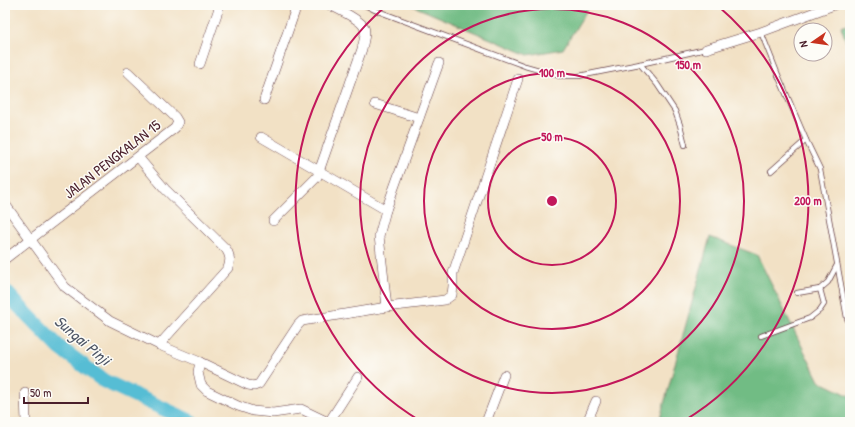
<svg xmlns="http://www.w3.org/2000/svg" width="855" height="427" viewBox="0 0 855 427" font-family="'Patrick Hand',sans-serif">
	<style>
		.forest { fill: #71bc84; stroke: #5e6e58 }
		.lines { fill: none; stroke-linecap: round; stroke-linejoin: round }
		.river { stroke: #56bdd4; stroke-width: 15 }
		.service-casing { stroke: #633c42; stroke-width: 6 }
		.minor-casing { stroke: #633c42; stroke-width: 10 }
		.service { stroke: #fff; stroke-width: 4.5 }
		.minor { stroke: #fff; stroke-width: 9 }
		.ring { fill: none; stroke: #c2185b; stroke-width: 2 }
		.labels { text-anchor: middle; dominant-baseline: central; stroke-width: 3; stroke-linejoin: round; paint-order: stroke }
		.street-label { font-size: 15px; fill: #4a1f2b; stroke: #fdfcf7 }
		.water-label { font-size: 16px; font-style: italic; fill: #4e5666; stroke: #fdfcf7 }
		.centre { fill: #c2185b; stroke: #fdfcf7; stroke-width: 2 }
		.ring-label { font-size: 12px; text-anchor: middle; font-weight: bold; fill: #c2185b; stroke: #fdfcf7; stroke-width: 3; stroke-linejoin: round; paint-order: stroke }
	</style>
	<rect width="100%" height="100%" fill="#fdfcf7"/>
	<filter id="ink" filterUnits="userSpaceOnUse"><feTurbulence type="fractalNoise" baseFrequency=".025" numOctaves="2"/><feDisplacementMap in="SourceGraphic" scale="8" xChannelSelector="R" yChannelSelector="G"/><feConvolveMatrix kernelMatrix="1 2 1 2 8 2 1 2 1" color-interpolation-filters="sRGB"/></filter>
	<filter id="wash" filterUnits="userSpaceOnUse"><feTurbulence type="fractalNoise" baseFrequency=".012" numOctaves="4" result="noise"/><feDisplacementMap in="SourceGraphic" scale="16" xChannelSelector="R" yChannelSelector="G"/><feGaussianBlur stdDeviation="0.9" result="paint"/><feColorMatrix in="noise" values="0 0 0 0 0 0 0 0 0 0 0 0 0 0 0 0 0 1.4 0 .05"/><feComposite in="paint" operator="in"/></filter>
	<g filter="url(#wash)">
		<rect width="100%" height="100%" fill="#f2e1c5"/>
		<!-- forest -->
		<g class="forest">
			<polygon points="411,5 590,5 563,49 528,55"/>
			<polygon points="850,23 850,54 841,26"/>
			<polygon points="710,237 757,255 819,381 850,396 850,422 659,422"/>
		</g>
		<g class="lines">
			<!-- river -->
			<polyline class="river" points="5,291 17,304 60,348 104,381 192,422"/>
		</g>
	</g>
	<g filter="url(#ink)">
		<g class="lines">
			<!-- service casing -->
			<g class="service-casing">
				<g id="service">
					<polyline points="365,5 375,10 525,66 560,76 579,76 640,64 706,49"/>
					<polyline points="761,32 778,75 806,140 820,169 847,318 850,326"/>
					<polyline points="640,64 657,84 675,111 680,125 685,145"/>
					<polyline points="771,171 806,140"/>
					<polyline points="797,293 820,289 828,282 837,265"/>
					<polyline points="761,336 810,318 820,310 824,304 820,289"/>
				</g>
			</g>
			<!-- minor casing -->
			<g class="minor-casing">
				<g id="minor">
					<polyline points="706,49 761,32 834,5"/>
					<polyline points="200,64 220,5"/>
					<polyline points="264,100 297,5"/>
					<polyline points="375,104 419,118"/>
					<polyline points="261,137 386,210"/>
					<path d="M5,204l60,83 45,34 49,24 69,-77c3,-8 2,-13 -2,-19l-61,-60 -27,-32"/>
					<path d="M273,221l44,-44 45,-128c1,-6 5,-16 2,-22 -3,-7 -26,-18 -34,-22"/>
					<polyline points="5,259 175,128 178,122 175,117 128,72"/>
					<polyline points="387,307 379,236 386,210 439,63"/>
					<polyline points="159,345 200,362 248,385 254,386 259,384 298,325 302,321 387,307 445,300 452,295 453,286 453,273 518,79"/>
					<polyline points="200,362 198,372 201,385 207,391 238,406 253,411 273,413 301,409 328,422"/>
					<polyline points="25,393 26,422"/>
					<polyline points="329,422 358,377"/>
					<polyline points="486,422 504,375"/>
					<polyline points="587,422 596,401"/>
				</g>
			</g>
			<!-- service -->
			<use href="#service" class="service"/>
			<!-- minor -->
			<use href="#minor" class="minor"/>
		</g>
	</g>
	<!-- distance rings -->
	<g class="ring">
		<circle cx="552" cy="201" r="64"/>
		<circle cx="552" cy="201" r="128"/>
		<circle cx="552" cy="201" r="192"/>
		<path d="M422 422A256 256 0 0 1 386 6M718 6A256 256 0 0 1 682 422"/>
	</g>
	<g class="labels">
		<!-- street labels -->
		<g class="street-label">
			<text transform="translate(112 159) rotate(-38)">JALAN PENGKALAN 15</text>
		</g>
		<!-- water labels -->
		<g class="water-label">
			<text transform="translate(83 340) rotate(40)">Sungai Pinji</text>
		</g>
	</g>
	<circle cx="552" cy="201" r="6" class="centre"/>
	<g class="ring-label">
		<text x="688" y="69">150 m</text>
		<text x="552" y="77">100 m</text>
		<text x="552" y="141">50 m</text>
		<text x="808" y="205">200 m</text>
	</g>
	<!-- margin -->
	<rect width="855" height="427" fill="none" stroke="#fdfcf7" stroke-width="20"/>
	<!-- north arrow -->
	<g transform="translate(813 42) rotate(257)"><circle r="19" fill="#fdfcf7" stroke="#b5a4a5"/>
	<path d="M0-3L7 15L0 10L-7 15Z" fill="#c8321e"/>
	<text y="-6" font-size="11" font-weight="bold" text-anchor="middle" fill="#4a1f2b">N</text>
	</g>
	<!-- scale -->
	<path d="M24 397v6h64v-6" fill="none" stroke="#4a1f2b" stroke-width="2"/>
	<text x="30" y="397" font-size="12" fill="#4a1f2b" stroke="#fdfcf7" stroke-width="3" paint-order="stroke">50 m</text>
</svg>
